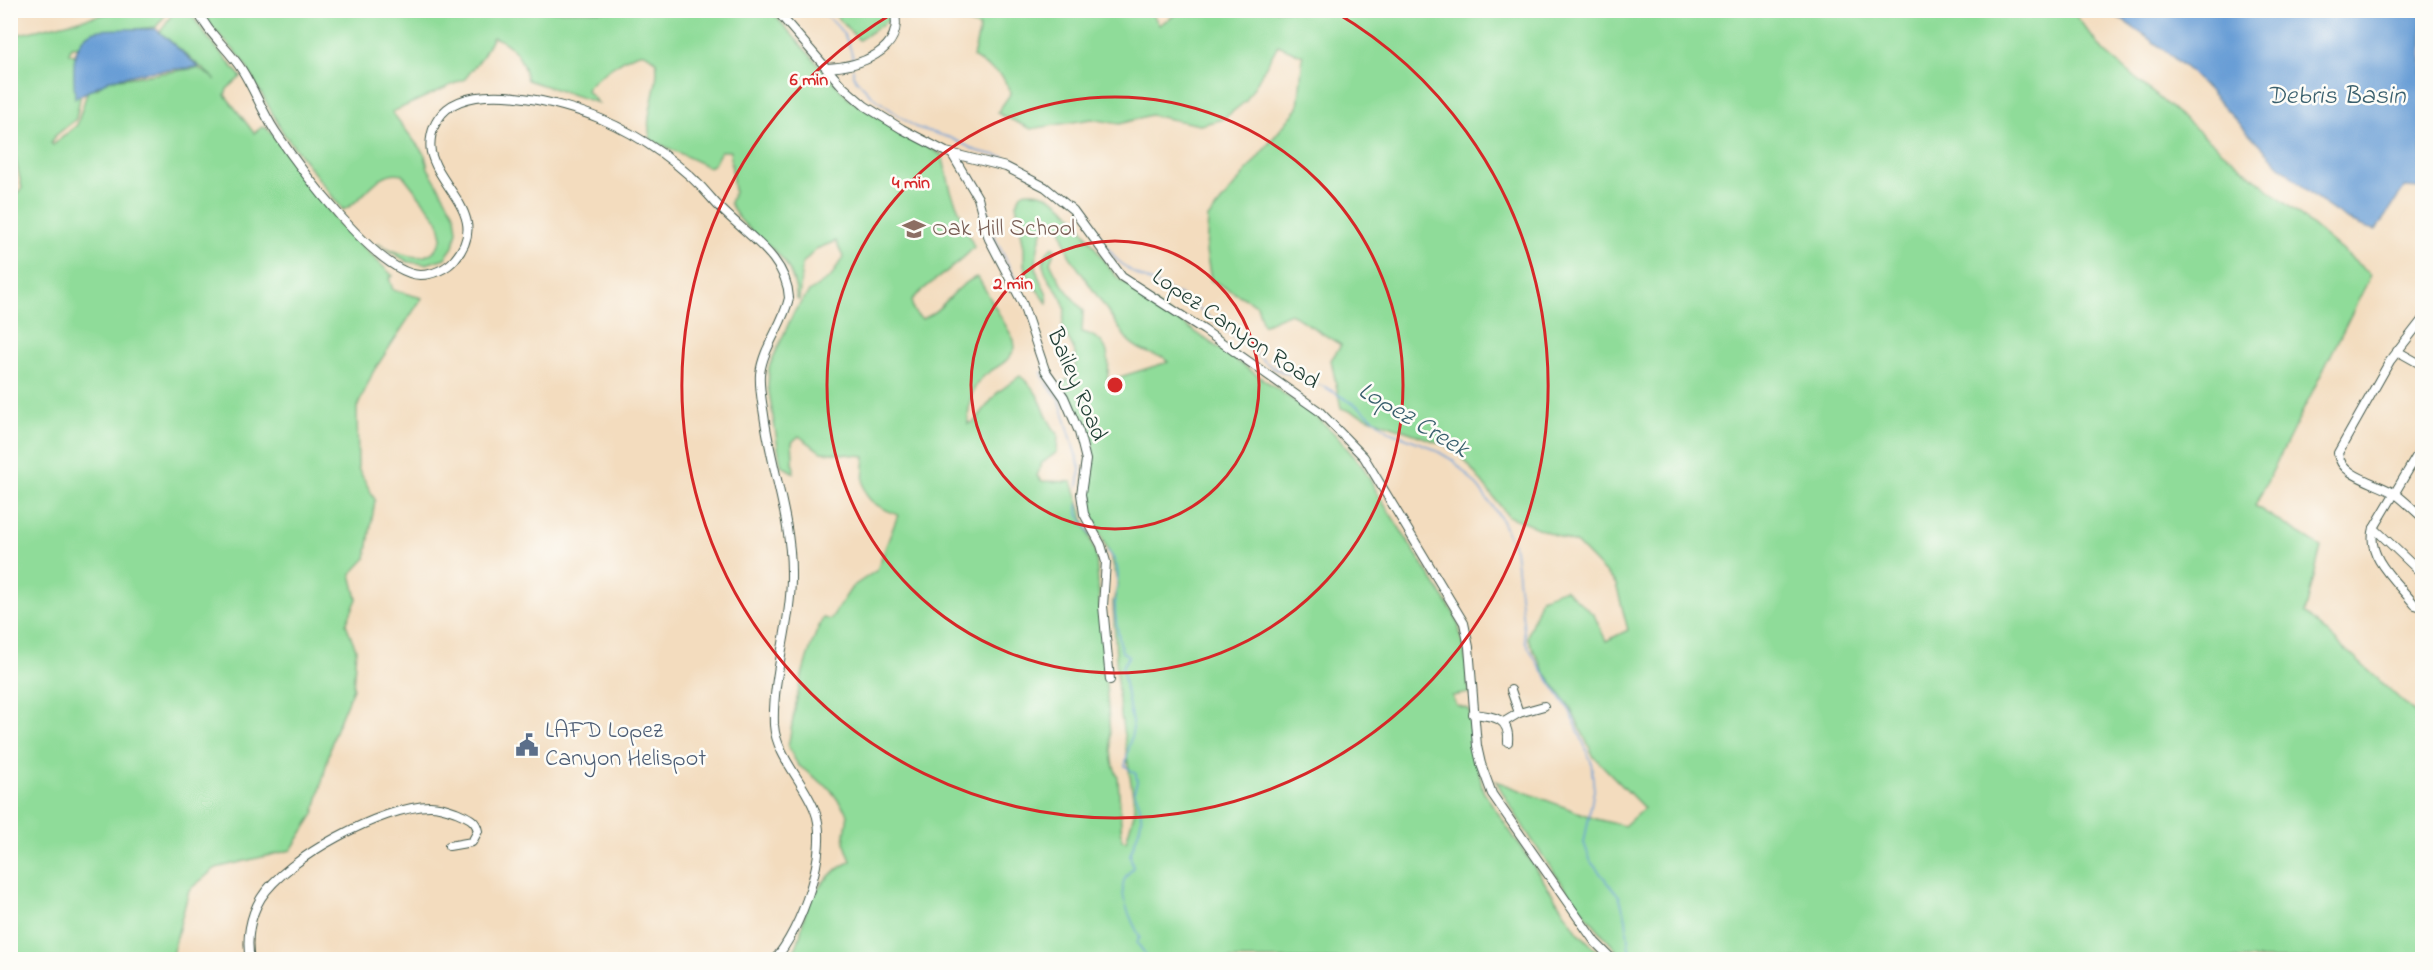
<svg xmlns="http://www.w3.org/2000/svg" width="2433" height="970" viewBox="0 0 2433 970" font-family="'Indie Flower',sans-serif">
	<style>
		.green { fill: #8fdc99; stroke: #578c66; stroke-width: 1.5 }
		.water { fill: #699ed6; stroke: #446e85; stroke-width: 1.5 }
		.lines { fill: none; stroke-linecap: round; stroke-linejoin: round }
		.stream { stroke: #699ed6; stroke-width: 1.5 }
		.street-casing { stroke: #3f5549; stroke-width: 10 }
		.street { stroke: #fff; stroke-width: 8 }
		.ring { fill: none; stroke: #d62828; stroke-width: 3 }
		.labels { text-anchor: middle; dominant-baseline: central; stroke-width: 5; stroke-linejoin: round; paint-order: stroke }
		.education-label { font-size: 24px; fill: #785e54; stroke: #fdfcf7; text-anchor: start }
		.street-label { font-size: 24px; fill: #1f3d34; stroke: #fdfcf7 }
		.service-label { font-size: 24px; fill: #4e5e75; stroke: #fdfcf7; text-anchor: start }
		.water-label { font-size: 26px; font-style: italic; fill: #395f6d; stroke: #fdfcf7 }
		.centre { fill: #d62828; stroke: #fdfcf7; stroke-width: 3 }
		.ring-label { font-size: 18px; text-anchor: middle; font-weight: bold; fill: #d62828; stroke: #fdfcf7; stroke-width: 5; stroke-linejoin: round; paint-order: stroke }
	</style>
	<rect width="100%" height="100%" fill="#fdfcf7"/>
	<filter id="ink" filterUnits="userSpaceOnUse"><feTurbulence type="fractalNoise" baseFrequency=".0167" numOctaves="2"/><feDisplacementMap in="SourceGraphic" scale="12" xChannelSelector="R" yChannelSelector="G"/><feConvolveMatrix kernelMatrix="1 2 1 2 8 2 1 2 1" color-interpolation-filters="sRGB"/></filter>
	<filter id="wash" filterUnits="userSpaceOnUse"><feTurbulence type="fractalNoise" baseFrequency=".008" numOctaves="4" result="noise"/><feDisplacementMap in="SourceGraphic" scale="24" xChannelSelector="R" yChannelSelector="G"/><feGaussianBlur stdDeviation="1.35" result="paint"/><feColorMatrix in="noise" values="0 0 0 0 0 0 0 0 0 0 0 0 0 0 0 0 0 1.4 0 .05"/><feComposite in="paint" operator="in"/></filter>
	<g filter="url(#wash)">
		<rect width="100%" height="100%" fill="#f3dcbe"/>
		<!-- green -->
		<g class="green">
			<polygon points="164,10 167,13 156,27 98,33 85,46 71,47 69,53 87,61 76,119 55,136 51,143 53,145 77,125 90,83 97,89 105,81 198,68 216,80 160,32 174,11 189,11 205,34 241,77 227,89 225,95 254,133 262,127 268,129 340,225 393,276 389,278 393,290 422,298 373,372 357,408 358,468 375,500 366,558 351,574 357,599 346,624 356,649 353,688 334,734 314,814 291,850 216,868 189,890 171,959 11,959 10,200 22,188 11,139 11,36 118,11"/>
			<path d="M1183,10l889,1 32,41 267,223 -116,231 66,41 -16,66 117,106v240h-798c-50,-55 -92,-114 -128,-178l100,38 28,7 20,-18 -50,-51 -24,-50 -25,-34 -18,-36 14,-39 24,-9 29,26 12,26 22,-11 -12,-46 -39,-40 -69,-28 -52,-67 -115,-41 -10,-48 10,-15 -51,-32 -27,12 -6,-20 -46,-25 -5,-29 2,-33 90,-110 5,-52 -25,-11 -32,56 -23,18 -23,6 -50,-10 -30,9 -29,-5 -60,10 -34,-16 14,-20 -9,-17 -29,-19 7,-30 -53,-16h224l8,14z"/>
			<path d="M205,11h566l78,88 93,56 9,36 23,56c-18,21 -43,33 -62,53 0,9 1,13 10,19 22,-9 32,-32 54,-42l3,2 35,61 1,8c-7,16 -19,18 -31,28 -13,11 -16,32 -16,48l7,-3 22,-28 23,-17c26,20 21,40 38,58l-1,18 -15,11 -5,13 5,5 30,1 24,74 16,205 6,17 4,62 4,1 9,-31 -17,-115 -5,-93 5,-18 -6,-24 -23,-52 -1,-63 -14,-38 -13,-24 13,-7c1,-7 2,-16 1,-23 -2,-9 -10,-17 -12,-26 -2,-5 2,-12 2,-18 -3,-23 -37,-38 -13,-62l3,2 -5,13c8,19 19,33 33,48l-1,22c27,7 29,24 25,49l61,-19 -4,-5c-12,-1 -30,-9 -38,-19l-57,-83 -8,-27 -14,-7c-7,13 -13,37 -10,51 2,11 13,20 10,31l-18,-24 -5,-14v-17l-8,-44 6,-11c47,-10 68,58 96,85l195,136 20,18 30,35 16,29 74,116 5,11 9,42 2,28 -17,3 4,9 13,4 5,39 9,43 95,141 27,27h-818c17,-15 12,-36 22,-56 10,-19 24,-33 42,-42l-7,-19 4,-28 -18,-25 -32,-24 -10,-18c8,-44 14,-88 35,-129l7,2 22,-33 25,-17 21,-55c-36,-15 -37,-19 -33,-59l-44,-4 -22,-16 -7,6 2,31 -13,-8 -13,-79 1,-19 25,-55 15,-20 22,-15 12,-20 -7,-16 -20,8 -14,15 -3,36 -2,-1c-5,-57 -49,-55 -67,-96l4,-11 -4,-41h-9l-7,13 -5,3 -58,-27c-9,-26 10,-52 5,-79 -3,-2 -8,-7 -12,-8 -10,-3 -54,28 -58,37l12,13 -71,-23c-4,-21 -13,-36 -34,-43l-11,20 -17,22 -73,33 33,43 3,13 27,47 2,16 -4,16 -8,11 -19,6 -18,-2 -31,-19c22,10 54,28 65,-6l-4,-17 -36,-46c-25,-6 -38,28 -59,36l-59,-76 -42,-75 -32,-34z"/>
			<polygon points="831,11 902,11 859,40"/>
		</g>
		<!-- water -->
		<g class="water">
			<path d="M2112,11h310v177l-17,-1 -29,43c-60,-10 -141,-117 -187,-159 -23,-21 -47,-38 -73,-55z"/>
			<path d="M127,29h29l43,38 -53,5 -36,8 -35,18c-1,-20 -6,-53 15,-65 8,-5 27,-3 37,-4z"/>
		</g>
		<g class="lines">
			<!-- stream -->
			<g class="stream">
				<path d="M818,10c19,13 31,26 35,49"/>
				<polyline points="853,69 853,76 873,97 915,127 951,138 977,151 1004,157"/>
				<polyline points="1012,159 1080,202"/>
				<polyline points="971,173 980,187 996,240 1029,307 1036,331"/>
				<polyline points="1086,209 1103,242 1117,260 1135,274 1187,299 1273,368 1325,387 1359,407 1389,431 1430,447 1454,461 1479,488 1500,517 1515,549 1525,641 1539,666 1570,711 1591,761 1594,790 1584,843 1591,862 1619,896 1626,919 1629,950 1647,960"/>
				<polyline points="1042,372 1045,382 1059,398 1080,468 1078,487"/>
				<polyline points="1078,504 1078,514 1092,536"/>
				<path d="M1107,550c17,17 9,33 8,54 -1,15 4,33 7,48l7,4 -7,11 11,61 -8,38 11,8 1,8 -3,9c14,29 5,37 -4,64l3,12c-2,4 -6,7 -8,11 -8,15 8,46 15,59l-3,6 13,17"/>
			</g>
		</g>
	</g>
	<g filter="url(#ink)">
		<g class="lines">
			<!-- street casing -->
			<g class="street-casing">
				<g id="street">
					<path d="M197,10c11,24 31,38 45,60 12,19 20,41 33,61 23,35 102,143 145,144 12,0 27,-6 35,-16 36,-42 -16,-70 -24,-107 -2,-11 1,-24 7,-33 27,-43 125,-16 163,0 40,17 84,47 112,81 26,31 74,54 76,98 -6,27 -26,49 -29,76 -1,14 2,28 4,41 7,52 27,104 27,157 1,51 -19,102 -17,153 2,31 31,58 41,86 15,38 -14,120 -41,149"/>
					<polyline points="776,10 842,86 865,106 902,129 946,152 1006,167 1045,187 1073,210 1122,277 1204,330 1319,411 1364,457 1464,623 1469,647 1477,746 1481,764 1492,794 1595,942 1613,960"/>
					<path d="M826,68c31,-1 80,-16 68,-58"/>
					<polyline points="952,154 978,198 989,239 1022,302 1045,370 1064,397 1079,432 1086,460 1081,494 1084,514 1101,545 1106,562 1103,606 1110,680"/>
					<path d="M2422,320l-32,41 -52,92c2,24 42,30 59,42 9,7 17,15 25,22"/>
					<polyline points="2397,351 2422,365"/>
					<path d="M2422,447l-48,81c-9,29 24,55 41,77l7,2"/>
					<polyline points="2374,528 2422,574"/>
					<polyline points="1511,690 1519,713"/>
					<path d="M1473,714c21,2 37,4 35,28"/>
					<polyline points="1504,722 1519,713 1544,706"/>
					<path d="M250,960c-4,-21 0,-44 11,-62 25,-40 122,-92 169,-92 9,0 18,3 26,6 11,5 20,7 22,19l-6,11 -23,4"/>
				</g>
			</g>
			<!-- street -->
			<use href="#street" class="street"/>
		</g>
	</g>
	<!-- distance rings -->
	<g class="ring">
		<circle cx="1115" cy="385" r="144"/>
		<circle cx="1115" cy="385" r="288"/>
		<path d="M1335 12A433 433 0 1 1 895 12"/>
	</g>
	<!-- icons -->
	<defs>
		<g id="school-bare" transform="scale(1.8)"><path d="M0-5L7-2L0 1L-7-2ZM-4 1L0 2.5L4 1V4Q0 6-4 4Z" fill="#8d6e63" stroke="#fdfcf7" stroke-width="2.5" paint-order="stroke"/></g>
		<g id="civic-bare" transform="scale(1.8)"><path d="M-.6-6.5H3V-4.5H.6V-3L4-1V1h2V6H-6V1h2V-1L-.6-3ZM-1.2 2.5V6h2.4V2.5Z" fill="#5c6f8a" stroke="#fdfcf7" stroke-width="2.5" paint-order="stroke"/></g>
	</defs>
	<g fill-rule="evenodd">
		<use href="#school-bare" x="914" y="229"/>
		<use href="#civic-bare" x="527" y="745"/>
	</g>
	<g class="labels">
		<!-- education labels -->
		<g class="education-label">
			<text x="932" y="229">Oak Hill School</text>
		</g>
		<!-- street labels -->
		<g class="street-label">
			<text transform="translate(1235 330) rotate(34)">Lopez Canyon Road</text>
			<text transform="translate(1076 385) rotate(67)">Bailey Road</text>
		</g>
		<!-- service labels -->
		<g class="service-label">
			<text x="545" y="731">LAFD Lopez<tspan x="545" dy="28">Canyon Helispot</tspan></text>
		</g>
		<!-- water labels -->
		<g class="water-label">
			<text x="2336" y="97">Debris Basin</text>
			<text transform="translate(1413 421) rotate(31)">Lopez Creek</text>
		</g>
	</g>
	<circle cx="1115" cy="385" r="9" class="centre"/>
	<g class="ring-label">
		<text x="809" y="85">6 min</text>
		<text x="911" y="188">4 min</text>
		<text x="1013" y="289">2 min</text>
	</g>
	<!-- margin -->
	<rect width="2433" height="970" fill="none" stroke="#fdfcf7" stroke-width="36"/>
</svg>
